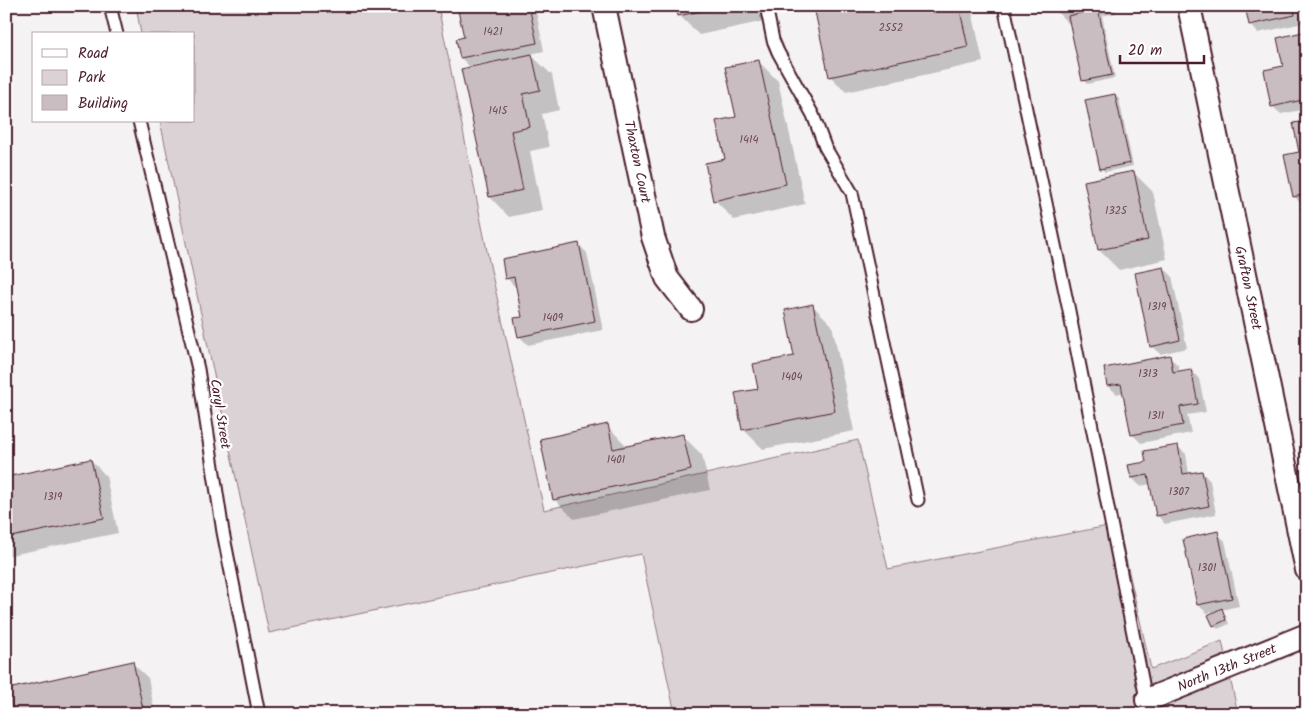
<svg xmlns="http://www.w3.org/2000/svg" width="1313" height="720" viewBox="0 0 1313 720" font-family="Kalam,sans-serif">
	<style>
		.green { fill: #dbd2d5; stroke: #927880 }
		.shadow { fill: #0003 }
		.building { fill: #cabdc1; stroke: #4a1f2b }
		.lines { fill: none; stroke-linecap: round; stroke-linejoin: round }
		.service-casing { stroke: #4a1f2b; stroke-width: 15 }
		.minor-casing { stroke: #4a1f2b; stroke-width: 26 }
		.service { stroke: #fff; stroke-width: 11 }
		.minor { stroke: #fff; stroke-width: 22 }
		.labels { text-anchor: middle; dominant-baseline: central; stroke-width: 4.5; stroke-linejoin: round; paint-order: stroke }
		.number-label { font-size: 11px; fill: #6a4650 }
		.street-label { font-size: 14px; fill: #4a1f2b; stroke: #fff }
	</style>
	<rect width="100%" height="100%" fill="#f4f2f2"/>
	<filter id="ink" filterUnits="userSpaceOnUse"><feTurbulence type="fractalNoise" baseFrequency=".02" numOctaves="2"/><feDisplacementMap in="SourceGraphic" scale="10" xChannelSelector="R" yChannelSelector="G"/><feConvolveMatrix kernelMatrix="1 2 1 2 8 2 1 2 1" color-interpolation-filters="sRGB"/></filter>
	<g filter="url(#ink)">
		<!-- green -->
		<polygon class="green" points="136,6 438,6 489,261 544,510 858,440 888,569 1118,524 1151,669 1222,641 1238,714 675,714 641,554 269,633 160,121 194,121 194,34 141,34"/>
		<!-- shadow -->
		<g class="shadow">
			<polygon points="456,6 535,6 544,51 530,54 552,75 559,110 542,114 549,147 530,151 542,210 509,217 490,197 497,63 496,61 469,66 461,58 465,38 458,7"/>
			<polygon points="677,6 762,6 765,21 699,35 679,15"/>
			<polygon points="808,6 971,6 983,62 846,92 830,76 818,17"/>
			<polygon points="1051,6 1115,6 1116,13 1102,16 1115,78 1087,84 1083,80 1071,22 1068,23"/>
			<polygon points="1246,6 1299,6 1303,23 1258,33 1250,24"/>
			<polygon points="1307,33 1307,109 1281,114 1272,106 1285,67"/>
			<polygon points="758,61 778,81 805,204 734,220 715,200 737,118"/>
			<polygon points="1115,95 1119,99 1133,166 1105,172 1101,168"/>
			<polygon points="1307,122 1307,204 1302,205 1294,196"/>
			<polygon points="1133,172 1153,192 1167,259 1119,270 1099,250 1085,182"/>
			<polygon points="578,244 587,253 603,330 528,345 519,336 523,318 517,286 515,287 507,278"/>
			<polygon points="1164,268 1172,276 1187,348 1160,354 1151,346"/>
			<polygon points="813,306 832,325 854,431 763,449 743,429 760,390 796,357"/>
			<polygon points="1169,357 1178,365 1179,373 1191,370 1199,379 1206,412 1187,415 1191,433 1141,443 1132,434 1124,392 1117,394 1108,386"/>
			<polygon points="607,426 628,447 683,436 702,455 710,490 574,519 554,499"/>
			<polygon points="1177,446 1186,454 1189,474 1202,472 1210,481 1216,514 1165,524 1157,515 1151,484 1140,486 1132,478"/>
			<polygon points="91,460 106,476 118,533 6,556 6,478"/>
			<polygon points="1217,533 1225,541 1239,606 1221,610 1225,614 1229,624 1218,629 1214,625 1216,611 1207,613 1198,605 1184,540"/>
			<polygon points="132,663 148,678 155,714 15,714"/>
		</g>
		<!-- building -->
		<g class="building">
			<polygon points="457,6 529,6 537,43 460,58 456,39 464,37"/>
			<polygon points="676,6 724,6 678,16"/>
			<polygon points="807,6 959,6 968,47 829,77 814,7 807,8"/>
			<polygon points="1245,6 1293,6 1295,15 1249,25"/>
			<polygon points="1098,9 1112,75 1082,81 1068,16"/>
			<polygon points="1307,31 1307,99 1271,107 1264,70 1283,66 1277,38"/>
			<polygon points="532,54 540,90 523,94 530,127 511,131 523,190 489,197 461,69"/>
			<polygon points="759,60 786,184 713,201 705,163 725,159 716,121 736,117 725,67"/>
			<polygon points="1115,94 1130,163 1100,169 1085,100"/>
			<polygon points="1307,121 1307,194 1293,197 1284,155 1299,152 1293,123"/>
			<polygon points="1134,171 1148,240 1098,250 1084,181"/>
			<polygon points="1307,206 1307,233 1301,207"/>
			<polygon points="579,243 595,321 518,337 514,318 522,317 514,277 505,279 502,259"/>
			<polygon points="1164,267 1180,340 1150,347 1135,273"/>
			<polygon points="813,304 835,411 742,430 735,393 758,389 753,364 794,356 785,310"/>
			<polygon points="1170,355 1173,372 1191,369 1198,404 1180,407 1183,425 1131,435 1121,384 1107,386 1104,368"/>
			<polygon points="608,424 613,449 683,434 691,470 553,500 540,439"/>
			<polygon points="1178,445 1183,474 1202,471 1209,506 1156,516 1148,475 1131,478 1128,465 1146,462 1144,451"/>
			<polygon points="91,459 104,518 6,538 6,477"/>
			<polygon points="1218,531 1232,598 1197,605 1183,539"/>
			<polygon points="1222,608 1226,620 1213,626 1208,615"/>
			<polygon points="133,661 144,714 13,714 8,689"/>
		</g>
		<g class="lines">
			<!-- service casing -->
			<g class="service-casing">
				<g id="service">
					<polyline points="110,6 117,34"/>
					<polyline points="766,6 773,40 778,52 813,115 825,147 852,193 918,500"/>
					<polyline points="1004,6 1068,306 1149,714"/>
					<polyline points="139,121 198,369 223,532 259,714"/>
				</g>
			</g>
			<!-- minor casing -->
			<g class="minor-casing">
				<g id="minor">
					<polyline points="604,6 653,237 667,278 691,309"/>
					<polyline points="1189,6 1307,570"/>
					<polyline points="1147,700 1307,635"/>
				</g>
			</g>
			<!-- service -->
			<use href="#service" class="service"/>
			<!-- minor -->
			<use href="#minor" class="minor"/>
		</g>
	</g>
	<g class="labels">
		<!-- number labels -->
		<g class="number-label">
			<text x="891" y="28">2552</text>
			<text x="493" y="32">1421</text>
			<text x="498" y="111">1415</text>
			<text x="749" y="140">1414</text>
			<text x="1116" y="211">1325</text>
			<text x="1157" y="307">1319</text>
			<text x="553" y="318">1409</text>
			<text x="1148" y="374">1313</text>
			<text x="792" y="377">1404</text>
			<text x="1156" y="416">1311</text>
			<text x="616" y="460">1401</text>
			<text x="1179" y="492">1307</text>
			<text x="53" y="497">1319</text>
			<text x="1207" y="568">1301</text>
		</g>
		<!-- street labels -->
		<g class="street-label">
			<text transform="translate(637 162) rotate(78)">Thaxton Court</text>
			<text transform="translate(1248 288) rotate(78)">Grafton Street</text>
			<text transform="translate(220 414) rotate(81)">Caryl Street</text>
			<text transform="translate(1227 668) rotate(-22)">North 13th Street</text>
		</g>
	</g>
	<!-- margin -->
	<rect width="1313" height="720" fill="none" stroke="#fff" stroke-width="25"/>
	<rect x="12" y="12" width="1288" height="695" fill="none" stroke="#4a1f2b" stroke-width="2" filter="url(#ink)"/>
	<!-- legend -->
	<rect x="32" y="32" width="162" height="90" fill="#ffffff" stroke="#b7a5aa"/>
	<rect x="42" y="49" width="25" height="8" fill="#ffffff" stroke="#b7a5aa"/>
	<text x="78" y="58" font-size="15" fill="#4a1f2b">Road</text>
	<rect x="42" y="70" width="25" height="15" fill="#dbd2d5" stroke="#b7a5aa"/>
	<text x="78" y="82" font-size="15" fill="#4a1f2b">Park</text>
	<rect x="42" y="95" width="25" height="15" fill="#cabdc1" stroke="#b7a5aa"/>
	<text x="78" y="108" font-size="15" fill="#4a1f2b">Building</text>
	<!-- scale -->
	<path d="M1120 55v8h84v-8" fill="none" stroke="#4a1f2b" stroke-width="2.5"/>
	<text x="1128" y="55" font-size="15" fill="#4a1f2b" stroke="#ffffff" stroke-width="4" paint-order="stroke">20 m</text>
</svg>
